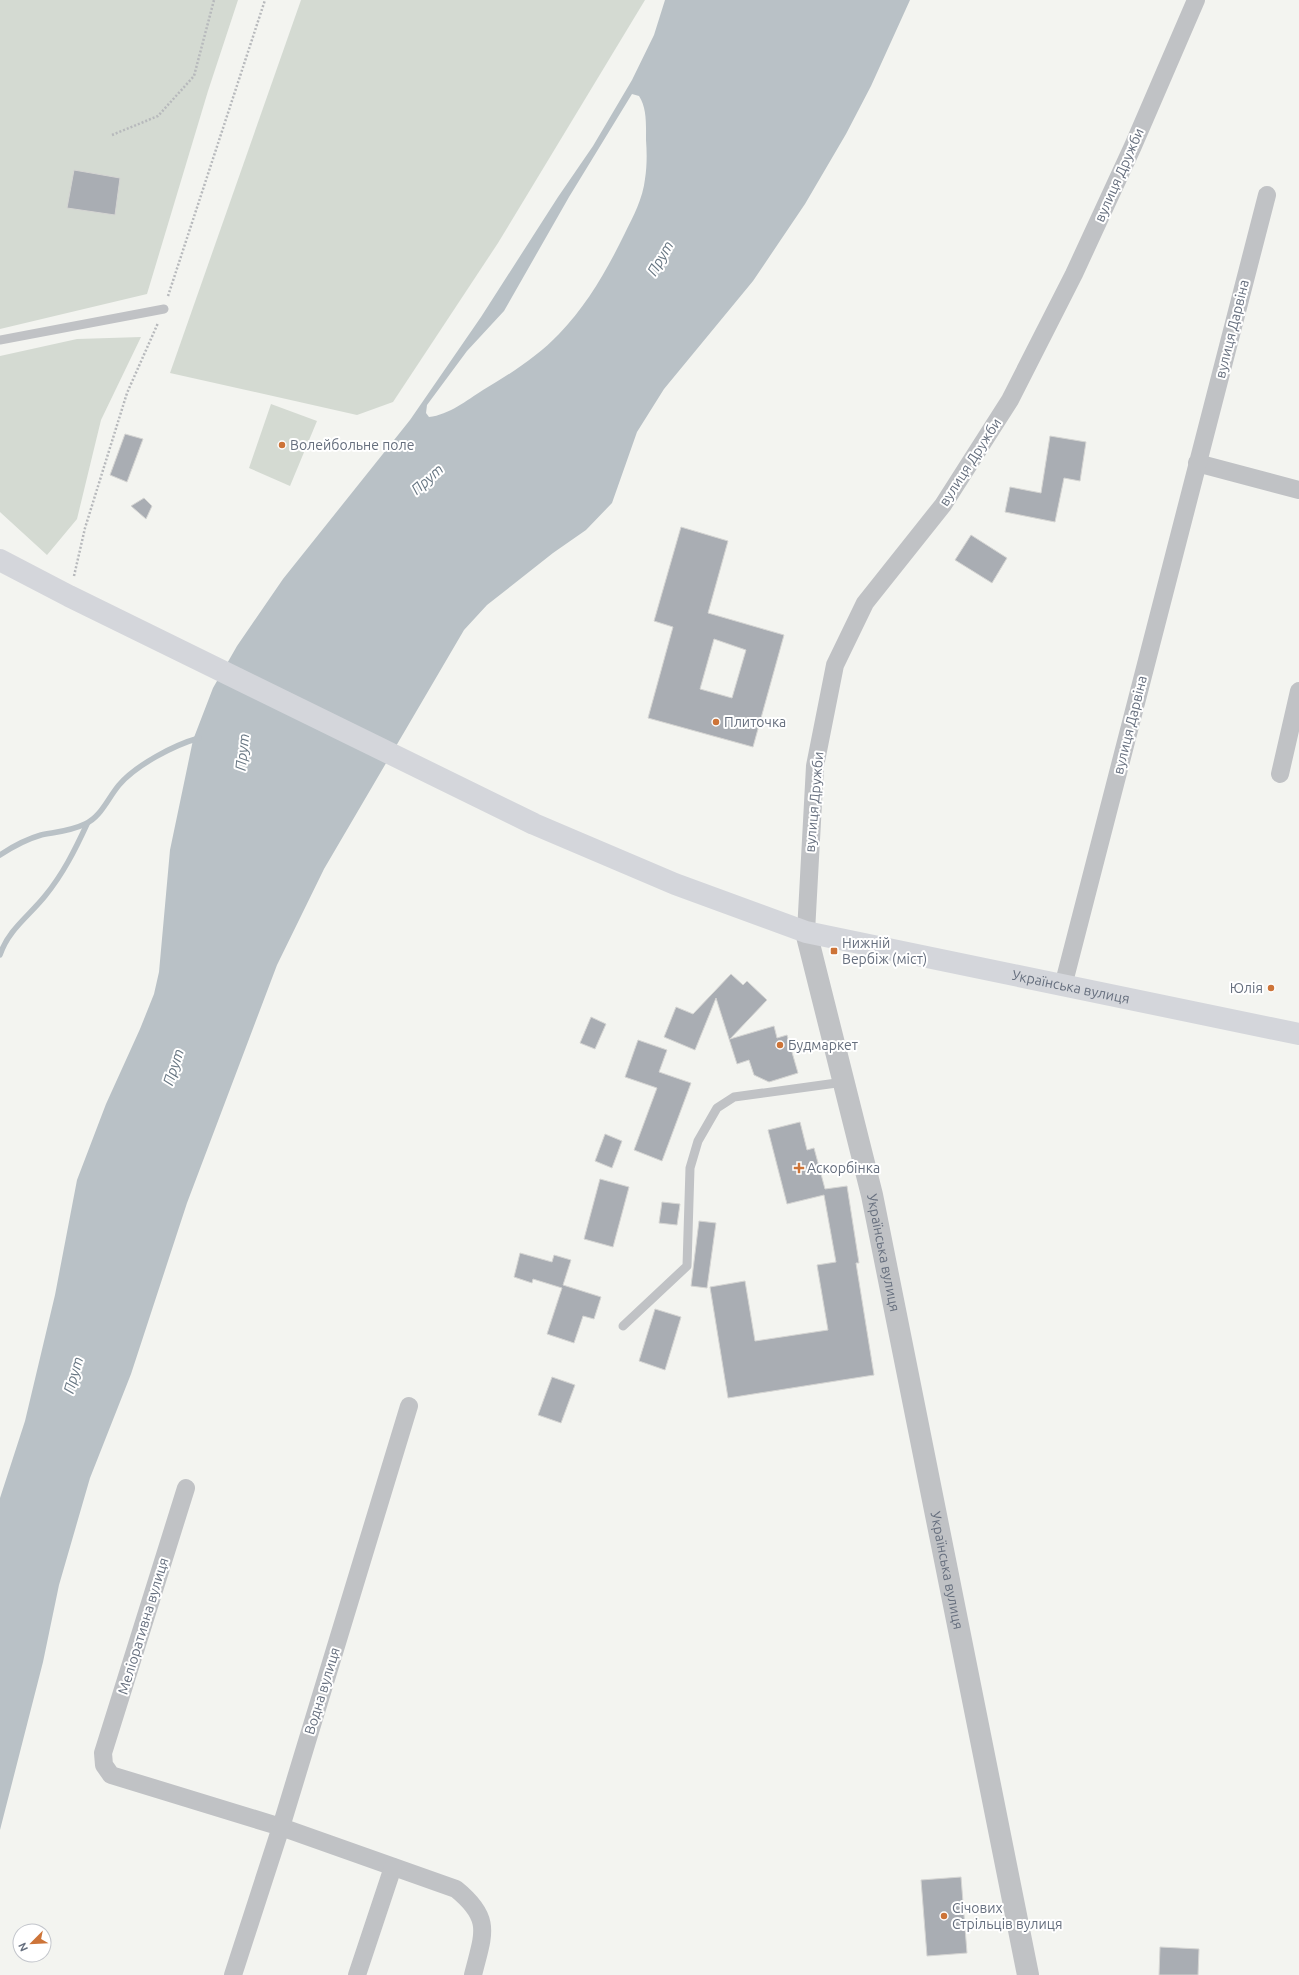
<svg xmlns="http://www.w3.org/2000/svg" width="1299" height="1975" viewBox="0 0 1299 1975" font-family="Ubuntu,sans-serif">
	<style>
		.green { fill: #d4dad2 }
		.water { fill: #b9c1c6; fill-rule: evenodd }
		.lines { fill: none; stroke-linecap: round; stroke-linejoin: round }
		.stream { stroke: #b9c1c6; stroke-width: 5.5 }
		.building { fill: #a9adb3; stroke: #d5d5d3; fill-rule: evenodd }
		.path { stroke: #b7b9bc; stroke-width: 2.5; stroke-dasharray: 2 2; stroke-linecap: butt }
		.service { stroke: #c0c2c5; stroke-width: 9 }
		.minor { stroke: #c0c2c5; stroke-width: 18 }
		.tertiary { stroke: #c0c2c5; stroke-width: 22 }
		.primary { stroke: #d4d6db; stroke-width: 22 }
		.poi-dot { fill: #cd7438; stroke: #fff; stroke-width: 1.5 }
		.labels { text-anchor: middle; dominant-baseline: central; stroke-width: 4; stroke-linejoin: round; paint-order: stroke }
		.street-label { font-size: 14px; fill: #666f7e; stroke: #fff }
		.poi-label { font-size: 14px; fill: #666f7e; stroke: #fff; text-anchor: start }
		.water-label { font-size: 15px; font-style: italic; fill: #677682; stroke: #fff }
	</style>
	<rect width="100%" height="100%" fill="#f3f4f0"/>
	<!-- green -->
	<g class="green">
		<polygon points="0,0 238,0 208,91 147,294 0,329"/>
		<polygon points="301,0 645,0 498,243 393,402 357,415 170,373"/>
		<polygon points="141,337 101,420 77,519 47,555 0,512 0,356 77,339"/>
		<polygon points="271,404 317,421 290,486 249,468"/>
	</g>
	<!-- water -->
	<path class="water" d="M665,0h245l-39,86 -25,48 -41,70 -52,77 -89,108 -27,43 -25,71 -26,27 -33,23 -66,52 -23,25 -140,239 -47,96 -90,238 -56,171 -41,104 -31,107 -16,77 -43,168v-332l25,-77 30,-126 22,-115 29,-76 34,-75 14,-35 5,-22 11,-122 23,-110 20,-52 24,-42 46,-67 127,-159 71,-103 77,-120 35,-51 39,-66 22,-45zM632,94l7,2c8,12 7,29 7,44 1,13 1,26 -1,39 -2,19 -12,38 -20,54 -18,37 -38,72 -66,101 -22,23 -49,40 -76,56 -16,10 -34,25 -54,27l-3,-4 1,-8 40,-54 37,-40 65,-114z"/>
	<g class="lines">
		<!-- stream -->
		<g class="stream">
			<path d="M0,855c12,-8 27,-16 41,-20 15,-3 30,-4 44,-11 16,-7 23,-26 34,-39 17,-20 55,-40 80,-47"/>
			<path d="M0,955c8,-25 29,-39 45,-59 18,-22 30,-46 42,-72"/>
		</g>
	</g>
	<!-- building -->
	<g class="building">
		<polygon points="74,170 120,178 115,215 67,208"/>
		<polygon points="125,434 143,439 127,482 110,475"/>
		<polygon points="1050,436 1086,442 1080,481 1064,478 1055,522 1005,512 1010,487 1041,493"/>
		<polygon points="144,498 152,506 146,519 131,506"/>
		<path d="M681,527l47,14 -20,72 76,22 -31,112 -105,-29 25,-91 -19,-6zM714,639l32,11 -14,48 -32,-9z"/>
		<polygon points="971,535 1007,558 992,583 955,560"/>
		<polygon points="731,974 743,985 747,981 767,1000 730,1039 774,1026 777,1038 787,1035 798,1073 769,1082 754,1075 749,1060 737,1064 716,998 695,1050 664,1037 676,1007 693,1014"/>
		<polygon points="591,1017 606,1024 595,1049 580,1043"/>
		<polygon points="638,1040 667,1050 659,1072 691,1083 662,1161 634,1150 657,1088 625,1077"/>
		<polygon points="800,1122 807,1150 814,1148 825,1189 847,1186 859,1263 856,1263 874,1375 728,1398 710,1287 745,1281 755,1341 828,1330 817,1265 836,1262 824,1195 787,1204 768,1130"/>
		<polygon points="605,1134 622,1141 612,1168 595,1161"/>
		<polygon points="600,1179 629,1187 613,1247 584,1239"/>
		<polygon points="662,1202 680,1204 677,1225 659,1223"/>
		<polygon points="699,1221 716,1223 707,1288 691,1286"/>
		<polygon points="520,1253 552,1262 554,1255 571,1260 563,1285 601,1297 594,1319 583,1316 574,1343 547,1334 562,1288 533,1279 532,1283 514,1277"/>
		<polygon points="655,1309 681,1317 665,1370 639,1361"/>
		<polygon points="552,1377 575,1385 561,1423 538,1415"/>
		<polygon points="961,1877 967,1953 927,1956 921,1880"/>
		<polygon points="1160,1947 1199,1949 1198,1975 1159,1975"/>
	</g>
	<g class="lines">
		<!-- path -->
		<g class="path">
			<polyline points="112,135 158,116 194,76 214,0"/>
			<polyline points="168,296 265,0"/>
			<polyline points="74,576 85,528 127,393 158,323"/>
		</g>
		<!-- service -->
		<g class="service">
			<polyline points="0,340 164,309"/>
			<polyline points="623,1326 687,1266 690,1168 698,1141 717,1108 734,1097 844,1082"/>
		</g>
		<!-- minor -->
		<g class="minor">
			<polyline points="1197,463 1299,490"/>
			<polyline points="1280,774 1299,691"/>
			<polyline points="806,932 815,766 835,665 865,603 943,505 1010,400 1074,274 1133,146 1196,0"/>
			<polyline points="1063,986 1267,195"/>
			<path d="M186,1488l-83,265 1,12 7,10 170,52 175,62c37,30 27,45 17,86"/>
			<polyline points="233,1975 281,1827 409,1406"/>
			<polyline points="357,1975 393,1867"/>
		</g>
		<!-- tertiary -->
		<path class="tertiary" id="s1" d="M806,932l66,263 156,780"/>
		<!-- primary -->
		<path class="primary" id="s2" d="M0,560l69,36 465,228 141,60 131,48 493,102"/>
	</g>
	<!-- markers -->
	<g class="poi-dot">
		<circle cx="282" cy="445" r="4"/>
		<circle cx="716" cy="722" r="4"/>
		<rect x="830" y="947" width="8" height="8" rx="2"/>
		<circle cx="1271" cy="988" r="4"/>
		<circle cx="780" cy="1045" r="4"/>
		<path d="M797 1162h4v4h4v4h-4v4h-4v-4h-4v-4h4z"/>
		<circle cx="944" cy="1916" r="4"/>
	</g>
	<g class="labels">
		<!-- street labels -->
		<g class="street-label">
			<text transform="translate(1119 175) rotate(-66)">вулиця Дружби</text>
			<text transform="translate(1232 329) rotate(-76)">вулиця Дарвіна</text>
			<text transform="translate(970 462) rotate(-57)">вулиця Дружби</text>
			<text transform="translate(1130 725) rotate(-76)">вулиця Дарвіна</text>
			<text transform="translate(814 802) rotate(-85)">вулиця Дружби</text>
			<text stroke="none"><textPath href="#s2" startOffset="1159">Українська вулиця</textPath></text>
			<text stroke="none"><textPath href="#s1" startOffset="330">Українська вулиця</textPath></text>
			<text stroke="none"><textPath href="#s1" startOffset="654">Українська вулиця</textPath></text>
			<text transform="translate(143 1626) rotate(-73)">Меліоративна вулиця</text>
			<text transform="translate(322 1691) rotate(-73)">Водна вулиця</text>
		</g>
		<!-- poi labels -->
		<g class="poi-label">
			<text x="290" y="445">Волейбольне поле</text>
			<text x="724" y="722">Плиточка</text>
			<text x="842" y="943">Нижній<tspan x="842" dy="16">Вербіж (міст)</tspan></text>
			<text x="1263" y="988" text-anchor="end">Юлія</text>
			<text x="788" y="1045">Будмаркет</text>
			<text x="807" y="1168">Аскорбінка</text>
			<text x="952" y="1908">Січових<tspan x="952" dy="16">Стрільців вулиця</tspan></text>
		</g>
		<!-- water labels -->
		<g class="water-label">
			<text transform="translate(660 258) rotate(-60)">Прут</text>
			<text transform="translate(427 479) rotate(-42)">Прут</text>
			<text transform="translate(242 752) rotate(-84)">Прут</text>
			<text transform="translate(173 1067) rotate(-72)">Прут</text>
			<text transform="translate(73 1375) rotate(-74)">Прут</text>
		</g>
	</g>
	<!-- north arrow -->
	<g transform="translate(32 1943) rotate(246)"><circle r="19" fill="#ffffff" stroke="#c2c5cb"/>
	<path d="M0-3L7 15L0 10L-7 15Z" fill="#cd7438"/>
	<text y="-6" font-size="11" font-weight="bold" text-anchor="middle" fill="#666f7e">N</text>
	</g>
</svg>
